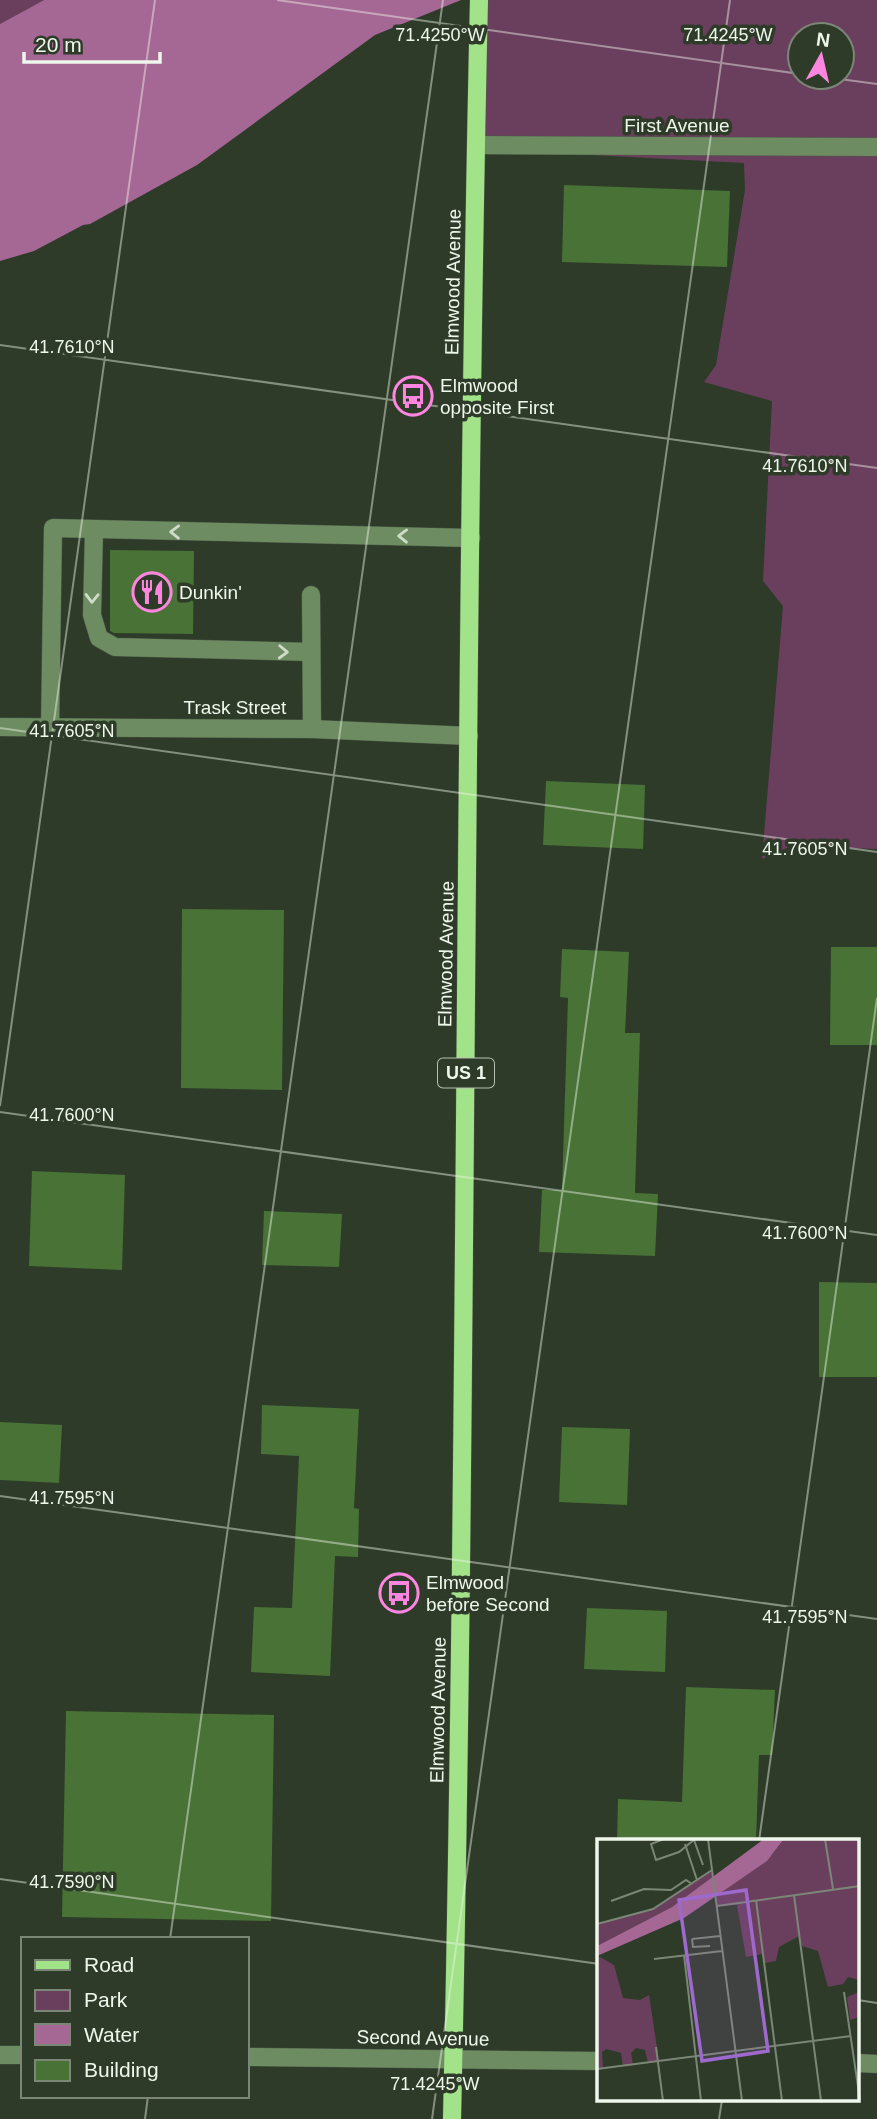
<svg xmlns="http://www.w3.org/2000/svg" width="877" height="2119" viewBox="0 0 877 2119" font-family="Helvetica,sans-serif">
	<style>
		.green { fill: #6a3f5e; fill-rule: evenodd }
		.water { fill: #a56794 }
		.building { fill: #487236 }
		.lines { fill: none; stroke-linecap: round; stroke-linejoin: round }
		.minor-casing { stroke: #4d5948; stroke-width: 19 }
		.major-casing { stroke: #4d5948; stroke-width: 19 }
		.minor { stroke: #6d8c61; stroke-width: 18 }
		.major { stroke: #a2e288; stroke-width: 18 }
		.oneway { stroke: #cedcc9 }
		.ticks { fill: none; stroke: #eff7ec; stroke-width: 2; stroke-opacity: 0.45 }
		.labels { text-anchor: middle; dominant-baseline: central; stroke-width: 7; stroke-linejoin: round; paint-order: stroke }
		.shield { fill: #2e3b29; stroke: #b5bfb2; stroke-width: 2 }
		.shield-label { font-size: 18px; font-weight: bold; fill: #eff7ec }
		.street-label { font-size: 19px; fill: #eff7ec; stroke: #2e3b29 }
		.poi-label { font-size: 19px; fill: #eff7ec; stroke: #2e3b29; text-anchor: start }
		.inset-road { fill: none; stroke: #7b8677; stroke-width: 2 }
		.view { fill: #9e69cc; fill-opacity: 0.15; stroke: #9e69cc; stroke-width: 3.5 }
		.inset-edge { fill: none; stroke: #eff7ec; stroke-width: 3.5 }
		.ticks-label { font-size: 18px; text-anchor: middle; fill: #eff7ec; stroke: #2e3b29; stroke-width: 7; stroke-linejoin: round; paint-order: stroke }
	</style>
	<rect width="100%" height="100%" fill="#2e3b29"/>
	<!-- green -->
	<g class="green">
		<polygon points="0,0 44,0 0,24"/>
		<path d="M475,0h402v849l-86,-3 -29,13 21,-253 -20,-25 9,-180 -68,-19 12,-17 29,-175 -1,-27 -265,-14zM800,35h42v42h-42z"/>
	</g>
	<!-- water -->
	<polygon class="water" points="44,0 461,0 375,35 197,165 90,224 83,225 34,251 0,261 0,24"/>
	<!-- building -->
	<g class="building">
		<polygon points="564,185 730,191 727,267 562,262"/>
		<polygon points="110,550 194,551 193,634 114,633 110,631"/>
		<polygon points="546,781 645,785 643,849 543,845"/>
		<polygon points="182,909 284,910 282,1090 181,1088"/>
		<polygon points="831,947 877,947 877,1045 830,1045"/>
		<polygon points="562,949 629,952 625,1033 640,1033 635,1193 658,1194 655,1256 539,1252 542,1190 562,1190 568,998 560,997"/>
		<polygon points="32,1171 125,1175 122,1270 29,1266"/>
		<polygon points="264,1211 342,1214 339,1267 262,1265"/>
		<polygon points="819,1282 877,1283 877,1377 819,1377"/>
		<polygon points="262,1405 359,1409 354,1508 359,1509 358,1557 335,1556 330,1676 251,1672 254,1607 292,1608 299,1456 261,1454"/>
		<polygon points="0,1422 62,1425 59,1483 0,1480"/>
		<polygon points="562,1427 630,1429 627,1505 559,1502"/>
		<polygon points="587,1608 667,1611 665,1672 584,1669"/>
		<polygon points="686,1687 775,1690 772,1755 759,1755 756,1841 617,1841 618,1799 682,1802"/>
		<polygon points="66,1711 274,1715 271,1921 62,1917"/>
	</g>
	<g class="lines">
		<!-- minor casing -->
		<g class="minor-casing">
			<g id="minor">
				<polyline points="476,145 877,147"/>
				<polyline points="94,530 92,615 99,638 115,647 311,652"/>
				<polyline points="311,595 312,729"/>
				<polyline points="0,727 312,729 469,736"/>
				<polyline points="50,728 53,528 471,538"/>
				<polyline points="0,2055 23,2055"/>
				<polyline points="247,2057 599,2061"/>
				<polyline points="858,2063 877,2064"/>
			</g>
		</g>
		<!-- major casing -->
		<g class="major-casing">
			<path id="major" d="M452,2119c16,-706 11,-1413 27,-2119"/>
		</g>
		<!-- minor -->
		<use href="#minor" class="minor"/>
		<!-- major -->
		<use href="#major" class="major"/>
	</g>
	<!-- one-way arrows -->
	<defs><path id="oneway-chevron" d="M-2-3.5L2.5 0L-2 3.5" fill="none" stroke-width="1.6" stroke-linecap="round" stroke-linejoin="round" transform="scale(1.75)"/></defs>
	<g class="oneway">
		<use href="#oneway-chevron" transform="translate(175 532) rotate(-179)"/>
		<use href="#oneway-chevron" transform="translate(403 536) rotate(-179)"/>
		<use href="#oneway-chevron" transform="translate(92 598) rotate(91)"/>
		<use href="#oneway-chevron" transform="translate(283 652) rotate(2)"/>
	</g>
	<!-- ticks -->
	<path class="ticks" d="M277,0l523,74M825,77l52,7M0,345l877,123M0,728l877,124M0,1106l155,-1106M0,1112l877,123M0,1496l877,123M759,1841l118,-843M0,1879l599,85M170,1939l273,-1939M858,2000l19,3M145,2119l3,-23M432,2119l298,-2119M719,2119l3,-19"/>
	<!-- icons -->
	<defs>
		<g id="bus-ring" transform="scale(2.0125)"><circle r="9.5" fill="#2e3b29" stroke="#fe86e0" stroke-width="1.5"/><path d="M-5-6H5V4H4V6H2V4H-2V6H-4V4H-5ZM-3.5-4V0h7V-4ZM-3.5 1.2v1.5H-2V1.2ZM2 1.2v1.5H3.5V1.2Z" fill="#fe86e0"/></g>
		<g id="restaurant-ring" transform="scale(2.0125)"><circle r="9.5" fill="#2e3b29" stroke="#fe86e0" stroke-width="1.5"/><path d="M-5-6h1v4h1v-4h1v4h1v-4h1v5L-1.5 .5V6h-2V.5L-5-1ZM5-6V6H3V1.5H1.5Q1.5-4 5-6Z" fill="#fe86e0"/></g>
	</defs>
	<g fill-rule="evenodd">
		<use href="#bus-ring" x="413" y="396"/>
		<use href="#restaurant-ring" x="152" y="592"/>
		<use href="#bus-ring" x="399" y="1593"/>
	</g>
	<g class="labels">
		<!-- shield labels -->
		<rect class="shield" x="438" y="1058.5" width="56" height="29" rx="5"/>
		<g class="shield-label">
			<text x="466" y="1073">US 1</text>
		</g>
		<!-- street labels -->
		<g class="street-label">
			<text x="677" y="125">First Avenue</text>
			<text transform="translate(453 282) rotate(-89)">Elmwood Avenue</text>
			<text x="235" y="707">Trask Street</text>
			<text transform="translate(446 954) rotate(-89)">Elmwood Avenue</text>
			<text transform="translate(438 1710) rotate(-89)">Elmwood Avenue</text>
			<text transform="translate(423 2038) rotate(1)">Second Avenue</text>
		</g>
		<!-- poi labels -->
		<g class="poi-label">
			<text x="440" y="385">Elmwood<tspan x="440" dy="22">opposite First</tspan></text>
			<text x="179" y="592">Dunkin'</text>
			<text x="426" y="1582">Elmwood<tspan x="426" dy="22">before Second</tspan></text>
		</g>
	</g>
	<!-- overview -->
	<g transform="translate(597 1839)">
		<rect width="262" height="262" fill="#2e3b29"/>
		<path d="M187,0h75v141l-11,-3 -5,7 -15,3 -10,-36 -16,-5 -3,-10 -20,11 -3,14 -11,2 -2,-9 -17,3 -9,-52 -20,1 -1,-12 57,-40zM114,32l2,7 -41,29 -75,39v-22l59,-16zM1,117l16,9 9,33 17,2 9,-5 10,66 -11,2 -3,-13 -9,-2 -5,5 2,12 -10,1 -2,-13 -15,-4 -4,3 1,17 -6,1zM262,153v25l-9,3 -3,-23z" fill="#6a3f5e"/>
		<path d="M167,0h20l-17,22 -83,57 -87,38v-10l75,-39z" fill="#a56794"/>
		<path class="inset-road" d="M67,0l-13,5 5,16 23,-8 16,-13M111,0l34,262M228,0l8,50M97,1l9,25M88,5l12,36M197,56l27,206M159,61l26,201M14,62l33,-12 27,1 15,-10 6,4M120,67l143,-20M0,85l56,-15 59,-39M95,100l28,-3M95,100l1,8 17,-1M87,116l17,146M57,120l68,-8M247,153l16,108M59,208l7,54M0,230l254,-33"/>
		<path class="view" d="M149,51l22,161 -66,10 -23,-161z"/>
		<rect width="262" height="262" class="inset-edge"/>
	</g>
	<g class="ticks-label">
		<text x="440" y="41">71.4250°W</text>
		<text x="728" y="41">71.4245°W</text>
		<text x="72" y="353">41.7610°N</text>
		<text x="805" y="472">41.7610°N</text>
		<text x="72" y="737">41.7605°N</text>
		<text x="805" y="855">41.7605°N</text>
		<text x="72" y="1121">41.7600°N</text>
		<text x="805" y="1239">41.7600°N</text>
		<text x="72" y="1504">41.7595°N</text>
		<text x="805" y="1623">41.7595°N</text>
		<text x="72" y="1888">41.7590°N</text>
		<text x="435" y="2090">71.4245°W</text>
	</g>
	<!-- legend -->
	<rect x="21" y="1937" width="228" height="161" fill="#2e3b29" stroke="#7b8677" stroke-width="2"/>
	<rect x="35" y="1960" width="35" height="10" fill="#a2e288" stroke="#7b8677" stroke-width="2"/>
	<text x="84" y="1972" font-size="21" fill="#eff7ec">Road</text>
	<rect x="35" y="1990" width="35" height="21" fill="#6a3f5e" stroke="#7b8677" stroke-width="2"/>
	<text x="84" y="2007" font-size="21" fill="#eff7ec">Park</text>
	<rect x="35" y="2024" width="35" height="21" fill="#a56794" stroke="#7b8677" stroke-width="2"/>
	<text x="84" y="2042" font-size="21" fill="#eff7ec">Water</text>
	<rect x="35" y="2060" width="35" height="21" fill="#487236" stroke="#7b8677" stroke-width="2"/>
	<text x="84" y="2077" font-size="21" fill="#eff7ec">Building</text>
	<!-- north arrow -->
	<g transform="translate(821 56) rotate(8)"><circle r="33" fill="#2e3b29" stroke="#7b8677" stroke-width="2"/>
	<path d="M0-5L12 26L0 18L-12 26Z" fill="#fe86e0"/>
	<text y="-10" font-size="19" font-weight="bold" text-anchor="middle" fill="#eff7ec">N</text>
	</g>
	<!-- scale -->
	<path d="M24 52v10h136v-10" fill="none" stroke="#eff7ec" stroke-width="3.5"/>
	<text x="35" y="52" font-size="21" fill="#eff7ec" stroke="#2e3b29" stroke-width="5" paint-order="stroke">20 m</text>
</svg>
